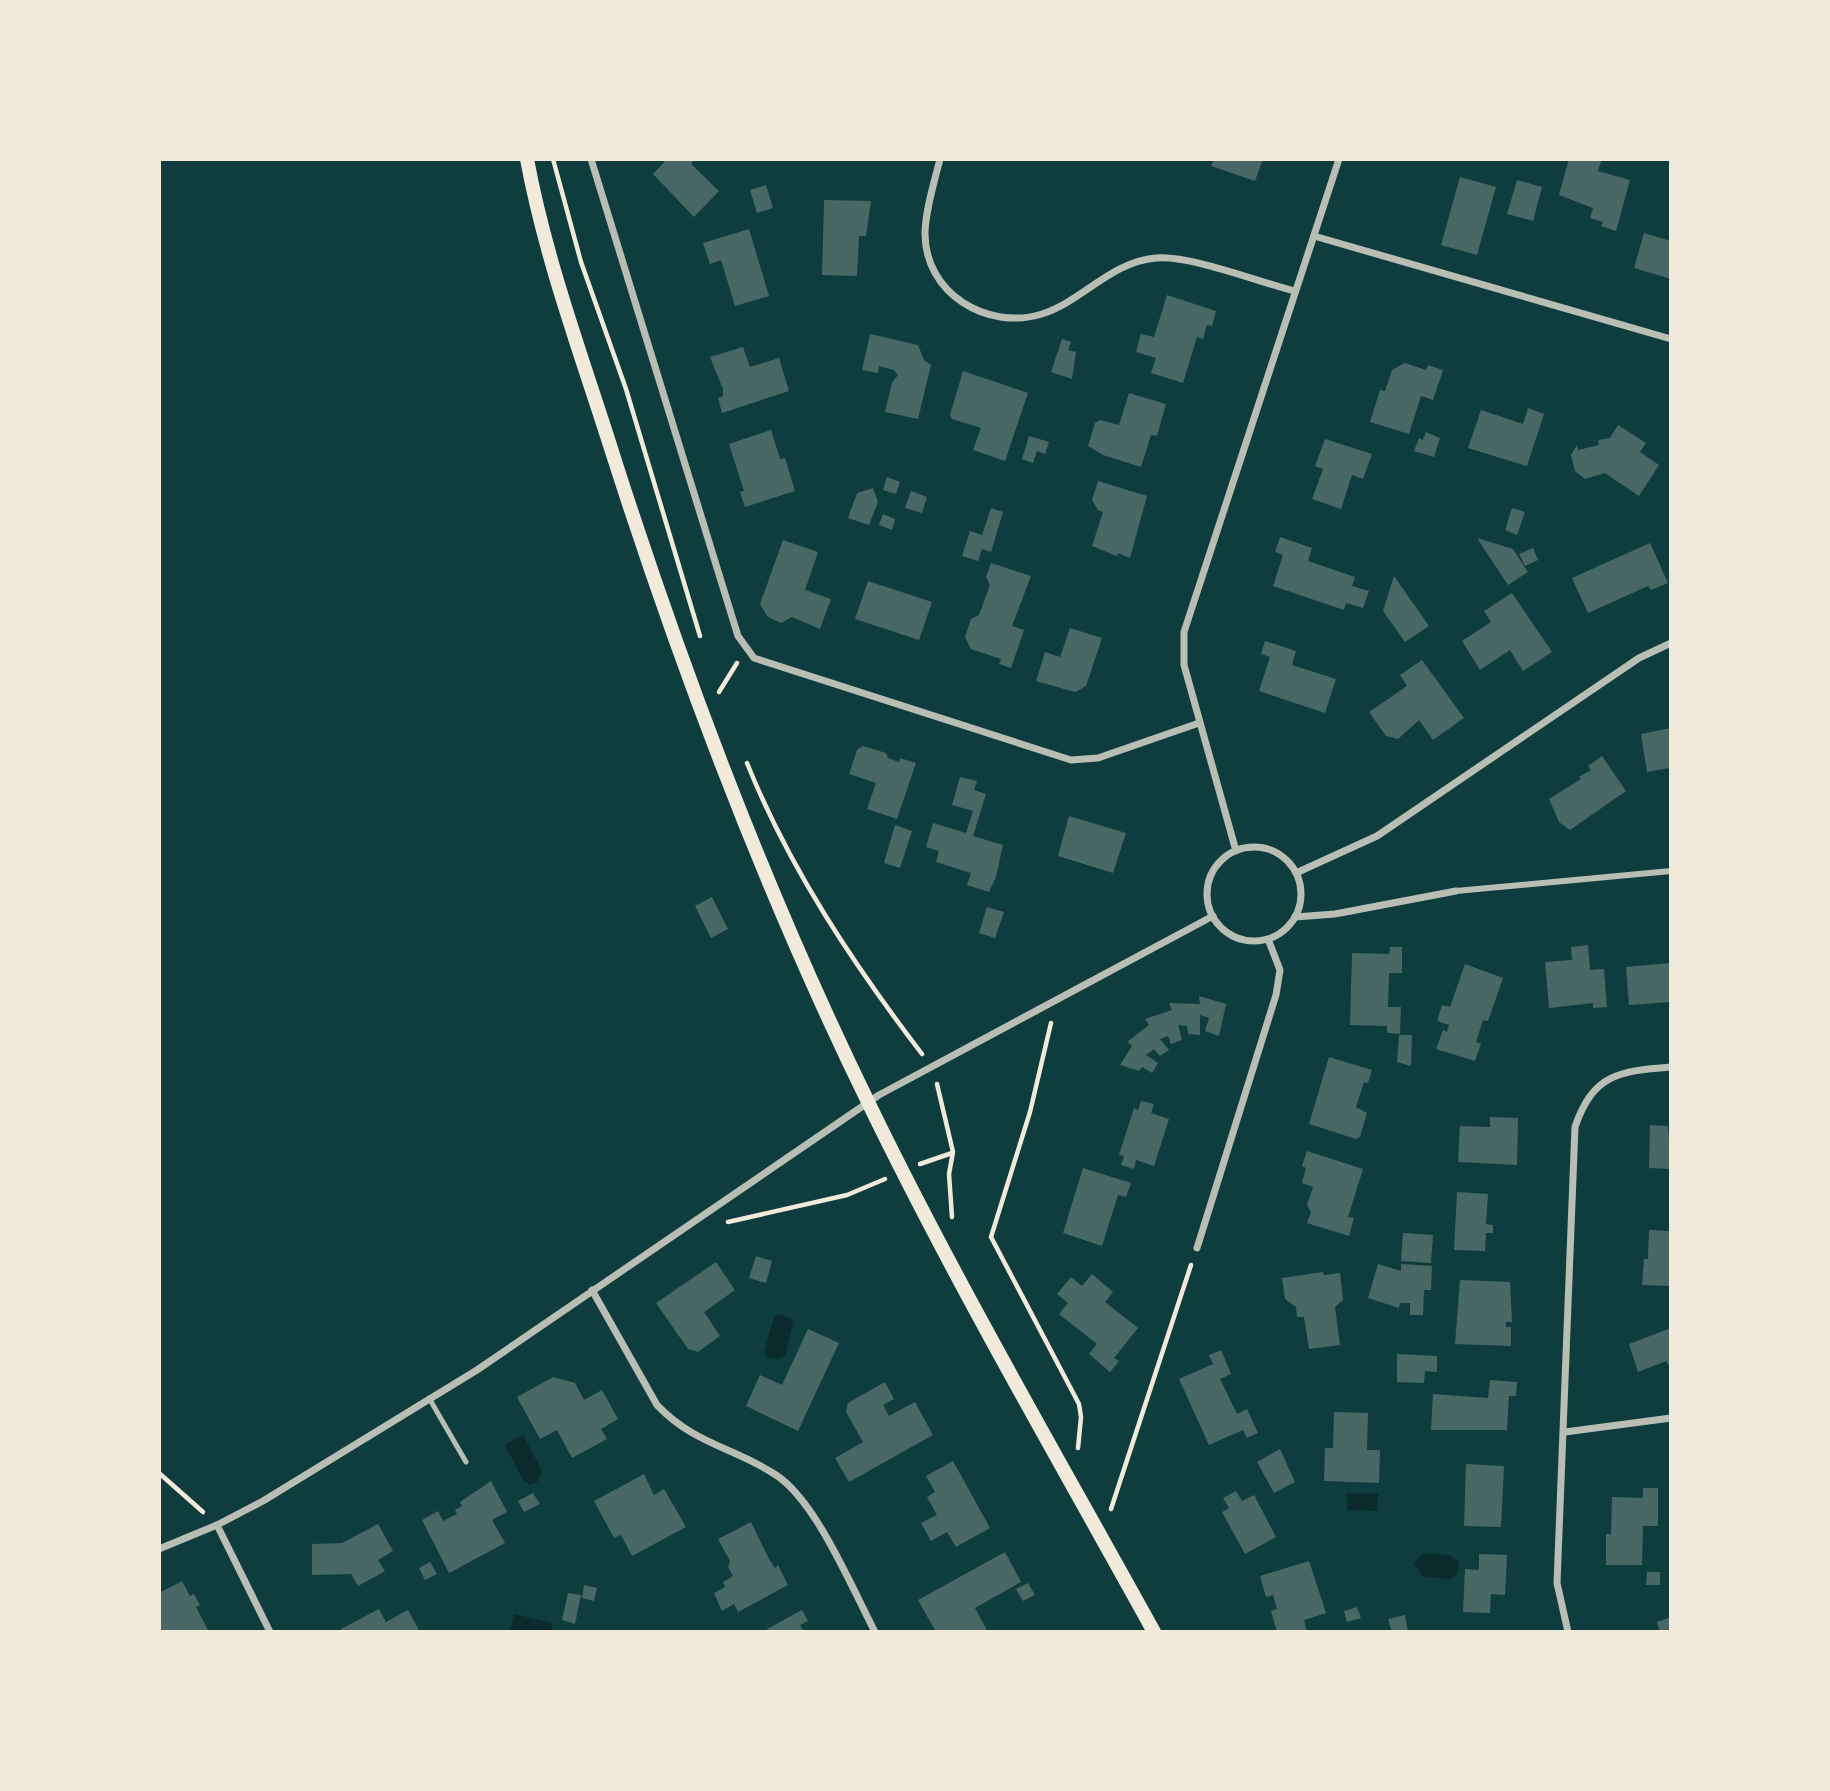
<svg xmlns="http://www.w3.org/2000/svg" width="1830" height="1791" viewBox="0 0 1830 1791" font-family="'Fira Sans',sans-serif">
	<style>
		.water { fill: #0a2a2b }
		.building { fill: #486865 }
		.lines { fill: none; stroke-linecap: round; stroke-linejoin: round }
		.path { stroke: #f1e9da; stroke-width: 4.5 }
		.service { stroke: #b8beb3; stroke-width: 5 }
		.pedestrian { stroke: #b8beb3; stroke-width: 6 }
		.minor { stroke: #b8beb3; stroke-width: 7 }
		.secondary { stroke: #f1e9da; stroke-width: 14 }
	</style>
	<rect width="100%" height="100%" fill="#0f3d3e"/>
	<!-- water -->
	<g class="water">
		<polygon points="778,1314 791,1318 793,1323 785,1356 777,1359 767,1357 764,1352 774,1317"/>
		<polygon points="523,1435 542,1471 537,1482 530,1485 523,1480 505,1445"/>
		<polygon points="1347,1493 1378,1494 1377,1511 1347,1510"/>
		<polygon points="1424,1553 1449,1555 1459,1562 1457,1574 1450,1580 1422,1576 1414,1563"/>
		<polygon points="514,1614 552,1623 551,1632 510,1632"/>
	</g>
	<!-- building -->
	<g class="building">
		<polygon points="667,159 695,159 691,164 719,191 694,217 653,174"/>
		<polygon points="1214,159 1263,159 1255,181 1211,166"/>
		<polygon points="1569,159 1602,159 1598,171 1630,180 1616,231 1601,226 1603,222 1590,218 1593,208 1559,195"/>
		<polygon points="1460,177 1496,187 1477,255 1441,245"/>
		<polygon points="1517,180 1542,187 1533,221 1507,214"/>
		<polygon points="766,185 773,208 757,213 750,190"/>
		<polygon points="824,200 871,201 866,236 859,236 857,276 822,275"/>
		<polygon points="749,229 769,296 735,306 721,260 710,264 703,243"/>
		<polygon points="1644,233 1671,241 1671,279 1634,268"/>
		<polygon points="1167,295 1216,311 1212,326 1207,325 1203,339 1197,337 1183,383 1151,373 1156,358 1136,352 1141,334 1154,337"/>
		<polygon points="870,334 918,345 924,360 931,365 918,419 885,412 892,383 898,375 894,370 879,366 878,373 862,370"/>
		<polygon points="1062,339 1071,342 1068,350 1076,352 1072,379 1051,372"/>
		<polygon points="743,347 750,367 779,358 789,391 722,413 718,398 723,396 723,389 710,357"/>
		<polygon points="1405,363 1426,370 1428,365 1443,370 1433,400 1421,396 1409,434 1370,422 1380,390 1385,391 1392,370"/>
		<polygon points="963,371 1028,393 1005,461 973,450 981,428 952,419 950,415"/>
		<polygon points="1129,393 1166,404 1157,436 1151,435 1141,467 1103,455 1088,446 1095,423 1100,420 1119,425"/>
		<polygon points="1528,408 1544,414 1527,466 1468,448 1481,410 1523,424"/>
		<polygon points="1618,425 1646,443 1640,452 1659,465 1639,496 1605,473 1585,479 1575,471 1571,455 1577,445 1578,450 1599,445 1598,440 1610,438"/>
		<polygon points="771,430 780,459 785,458 795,491 745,507 740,492 744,491 729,444"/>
		<polygon points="1426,432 1440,438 1434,457 1414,451 1419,438 1423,440"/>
		<polygon points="1029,436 1049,442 1045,454 1037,451 1033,463 1022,459"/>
		<polygon points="1325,439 1372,454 1363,479 1352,475 1341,509 1312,499 1323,469 1315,466"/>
		<polygon points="887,477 900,482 896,494 883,490"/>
		<polygon points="1098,481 1147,496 1130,558 1118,553 1117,556 1092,546 1103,512 1098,510 1092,500"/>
		<polygon points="873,488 878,502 869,525 848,518 857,493"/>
		<polygon points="911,491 927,497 922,513 905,508"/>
		<polygon points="991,508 1003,512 991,552 982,549 978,561 962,556 970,531 982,535"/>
		<polygon points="1512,508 1525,512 1517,535 1505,530"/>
		<polygon points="883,514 895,519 892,530 879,525"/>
		<polygon points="1280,537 1312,548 1308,561 1355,577 1352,586 1369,591 1363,608 1346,603 1344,610 1273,586 1283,555 1275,552"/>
		<polygon points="1477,538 1513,549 1528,572 1508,585"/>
		<polygon points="783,540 818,552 805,590 831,599 820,629 792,617 781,623 768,617 760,604"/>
		<polygon points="1650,543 1668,583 1651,590 1648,586 1588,613 1572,578"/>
		<polygon points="1533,548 1538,560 1525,566 1519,554"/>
		<polygon points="991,563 1031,576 1012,626 1024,630 1011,668 999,664 1001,659 971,649 965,637 971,619 979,615 990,585 986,577"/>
		<polygon points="1394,576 1429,626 1405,642 1383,611"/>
		<polygon points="868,581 932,602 919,640 855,619"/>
		<polygon points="1512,593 1552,652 1523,671 1510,650 1480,670 1462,641 1491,622 1484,611"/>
		<polygon points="1070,628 1102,638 1086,686 1075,692 1036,681 1045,652 1060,657"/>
		<polygon points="1265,641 1296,651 1292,665 1336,679 1325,713 1259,691 1270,657 1261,654"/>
		<polygon points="1422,660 1464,718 1433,740 1419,720 1398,739 1386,736 1369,712 1407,686 1400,675"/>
		<polygon points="1671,728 1669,768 1647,772 1641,734"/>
		<polygon points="863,746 886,753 888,758 899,762 900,758 916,763 897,819 867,809 876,783 849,774 857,750"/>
		<polygon points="1602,756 1626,791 1570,830 1559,822 1549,799 1581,779 1579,777 1591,770 1588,766"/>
		<polygon points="960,777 977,781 974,790 986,794 973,836 1003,845 996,877 989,892 967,885 971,873 936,862 939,851 926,847 933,823 966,833 973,811 952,805"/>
		<polygon points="1069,816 1126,833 1113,873 1058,856"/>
		<polygon points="895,825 912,831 900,868 884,863"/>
		<polygon points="712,897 728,929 711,938 695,906"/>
		<polygon points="987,907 1004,912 995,938 979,933"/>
		<polygon points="1588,945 1590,970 1604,969 1607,1007 1593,1008 1593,1003 1549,1008 1545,962 1572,960 1571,947"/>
		<polygon points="1390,947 1402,947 1402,973 1389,973 1388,1007 1401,1007 1400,1034 1387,1033 1387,1026 1350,1025 1352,953 1389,954"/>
		<polygon points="1671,963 1671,1002 1629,1005 1626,967"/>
		<polygon points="1465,964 1503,978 1488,1021 1483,1020 1476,1042 1481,1044 1475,1061 1436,1049 1443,1030 1447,1032 1449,1025 1437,1021 1442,1005 1450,1007"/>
		<polygon points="1199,996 1226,1004 1219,1036 1205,1031 1209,1018 1200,1015 1200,1035 1188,1034 1187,1026 1178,1025 1182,1040 1171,1044 1168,1036 1160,1039 1169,1050 1160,1056 1154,1049 1146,1055 1158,1063 1152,1073 1142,1067 1139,1071 1120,1065 1132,1046 1127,1042 1149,1025 1145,1019 1172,1010 1169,1003 1200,1004"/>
		<polygon points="1399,1035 1412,1035 1411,1066 1397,1062"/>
		<polygon points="1329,1057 1372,1070 1368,1083 1364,1082 1356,1107 1367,1113 1360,1137 1356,1139 1309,1124"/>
		<polygon points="1141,1101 1154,1104 1151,1113 1169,1119 1154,1166 1136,1160 1134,1169 1121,1165 1124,1156 1119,1155 1134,1108 1138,1110"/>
		<polygon points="1490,1117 1518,1118 1517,1165 1458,1162 1460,1126 1490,1127"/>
		<polygon points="1650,1125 1668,1126 1671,1169 1649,1168"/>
		<polygon points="1307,1151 1363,1169 1348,1217 1354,1218 1349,1236 1307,1223 1311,1212 1307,1205 1313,1187 1302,1183 1306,1168 1302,1166"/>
		<polygon points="1083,1168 1131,1183 1126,1197 1118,1195 1102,1246 1063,1233"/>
		<polygon points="1457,1192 1488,1194 1486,1224 1493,1225 1493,1233 1486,1233 1485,1251 1454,1250"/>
		<polygon points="1649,1230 1671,1231 1671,1286 1642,1285 1644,1259 1648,1259"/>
		<polygon points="1403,1233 1433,1235 1431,1263 1401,1261"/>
		<polygon points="756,1256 772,1261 766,1283 749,1278"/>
		<polygon points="716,1262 735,1290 704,1312 720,1336 698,1352 688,1349 656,1303"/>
		<polygon points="1378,1264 1401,1271 1401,1264 1432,1266 1431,1290 1424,1290 1423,1315 1410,1315 1410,1303 1400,1303 1399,1308 1368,1298"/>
		<polygon points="1323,1272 1324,1275 1340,1273 1343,1300 1335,1307 1340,1345 1309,1349 1304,1317 1297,1317 1296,1307 1285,1299 1282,1278"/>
		<polygon points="1092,1274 1113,1292 1105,1302 1138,1328 1114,1358 1119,1361 1110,1372 1089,1354 1097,1344 1059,1314 1068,1303 1057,1294 1071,1277 1082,1286"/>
		<polygon points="1460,1280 1510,1282 1512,1322 1506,1322 1506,1327 1511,1327 1511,1346 1455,1344"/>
		<polygon points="1671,1328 1671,1369 1666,1361 1638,1372 1629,1344"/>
		<polygon points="808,1329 839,1343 798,1431 746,1406 760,1375 782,1385"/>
		<polygon points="1221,1350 1231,1374 1220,1379 1237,1414 1247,1409 1258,1433 1247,1438 1243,1430 1209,1445 1179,1379 1213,1364 1209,1355"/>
		<polygon points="1397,1354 1437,1356 1437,1372 1425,1371 1424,1383 1397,1382"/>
		<polygon points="553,1377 575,1383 584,1400 602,1390 618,1419 601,1429 607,1439 572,1458 557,1430 540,1439 517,1397"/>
		<polygon points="1490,1380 1517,1382 1516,1396 1509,1396 1507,1430 1431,1430 1433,1394 1488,1398"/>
		<polygon points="885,1382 894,1399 883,1405 889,1416 915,1402 933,1435 849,1482 835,1458 863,1442 846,1412 848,1403"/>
		<polygon points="1334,1412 1368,1413 1367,1450 1380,1450 1379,1483 1324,1481 1325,1448 1333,1448"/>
		<polygon points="1280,1449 1295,1482 1274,1493 1257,1462"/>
		<polygon points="953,1461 990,1528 956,1547 947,1532 931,1541 921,1523 937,1515 927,1497 935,1492 926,1476"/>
		<polygon points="1466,1464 1504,1466 1501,1527 1464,1526"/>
		<polygon points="644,1474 654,1495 664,1489 686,1527 632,1556 621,1535 614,1538 594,1501"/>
		<polygon points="491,1481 507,1512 492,1520 505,1543 449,1573 422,1520 438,1511 443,1521 457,1514 455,1510 462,1506 460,1502"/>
		<polygon points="1643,1488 1658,1488 1658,1526 1643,1526 1642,1565 1606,1565 1606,1534 1611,1534 1612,1497 1643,1498"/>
		<polygon points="1236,1491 1242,1501 1254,1495 1276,1537 1245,1554 1222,1512 1229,1508 1223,1498"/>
		<polygon points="533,1493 540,1504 524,1512 518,1501"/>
		<polygon points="751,1522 769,1559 775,1568 778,1565 788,1585 738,1612 734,1604 722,1611 714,1593 725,1587 723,1582 733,1576 728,1567 730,1561 718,1539"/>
		<polygon points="378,1524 393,1551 378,1560 385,1571 358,1586 351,1574 312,1575 312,1544 342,1543"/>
		<polygon points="1005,1552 1021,1582 975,1608 988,1632 936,1632 918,1600"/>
		<polygon points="1479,1554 1507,1555 1505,1595 1491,1594 1490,1613 1463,1612 1465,1569 1479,1570"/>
		<polygon points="1309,1561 1326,1613 1304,1620 1307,1632 1277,1632 1271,1611 1277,1609 1273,1595 1266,1597 1260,1576"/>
		<polygon points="430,1562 437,1574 425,1580 419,1568"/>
		<polygon points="1647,1572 1660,1572 1660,1585 1646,1585"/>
		<polygon points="182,1581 190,1596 194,1594 200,1605 196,1607 209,1632 159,1632 159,1593"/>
		<polygon points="1028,1583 1035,1595 1023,1601 1016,1589"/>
		<polygon points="584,1585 597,1588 594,1601 582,1598"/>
		<polygon points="568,1593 581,1595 575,1624 562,1620"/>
		<polygon points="1357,1607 1361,1618 1347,1622 1344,1611"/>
		<polygon points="379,1609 386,1622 408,1610 420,1632 343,1632 341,1629"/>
		<polygon points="802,1610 808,1621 800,1625 804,1632 769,1632 767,1629"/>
		<polygon points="1405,1615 1408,1632 1392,1632 1388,1619"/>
		<polygon points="1671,1617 1671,1632 1660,1632 1657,1622"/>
	</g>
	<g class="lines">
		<!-- path -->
		<g class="path">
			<polyline points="553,159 581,262 626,389 700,636"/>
			<polyline points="719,692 737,663"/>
			<path d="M747,763c42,105 107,202 175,291"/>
			<polyline points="1051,1023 1030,1112 991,1237 1079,1404 1081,1417 1078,1448"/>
			<polyline points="937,1084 953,1152 949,1174 952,1217"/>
			<polyline points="920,1164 952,1153"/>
			<polyline points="728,1222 847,1195 885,1179"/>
			<polyline points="159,1473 203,1512"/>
			<polyline points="1111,1509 1191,1265"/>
		</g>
		<!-- service -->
		<polyline class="service" points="429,1398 466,1462"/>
		<!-- pedestrian -->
		<polyline class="pedestrian" points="1456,891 1671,871"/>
		<!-- minor -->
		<g class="minor">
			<polyline points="591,159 738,636 754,658 1071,760 1098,758 1199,723"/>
			<path d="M940,159c-6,24 -14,49 -15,73 -1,61 62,99 117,82 41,-13 68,-52 114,-56 35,-3 102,24 139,33"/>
			<polyline points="1314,236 1671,339"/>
			<circle cx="1254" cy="894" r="47"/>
			<polyline points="1236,851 1184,665 1184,632 1339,159"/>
			<polyline points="1296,873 1377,836 1639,658 1671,643"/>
			<polyline points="1295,917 1335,914 1456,891"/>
			<polyline points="1197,1248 1276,995 1280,970 1268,939"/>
			<path d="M592,1290l65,115c38,40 77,42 119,70 40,26 76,113 99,157"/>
			<polyline points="1565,1432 1671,1418"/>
			<polyline points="217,1525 270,1632"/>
			<polyline points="159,1549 217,1525 263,1501 477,1370 879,1095 1213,916"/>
			<path d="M1568,1632l-11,-49 18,-456c18,-53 44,-56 96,-60"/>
		</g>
		<!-- secondary -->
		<path class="secondary" d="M527,159c19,103 57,203 88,302 71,221 153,437 255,645 87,179 188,352 284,526"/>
	</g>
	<!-- border -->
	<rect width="1830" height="1791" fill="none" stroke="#f1e9da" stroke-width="322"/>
</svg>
